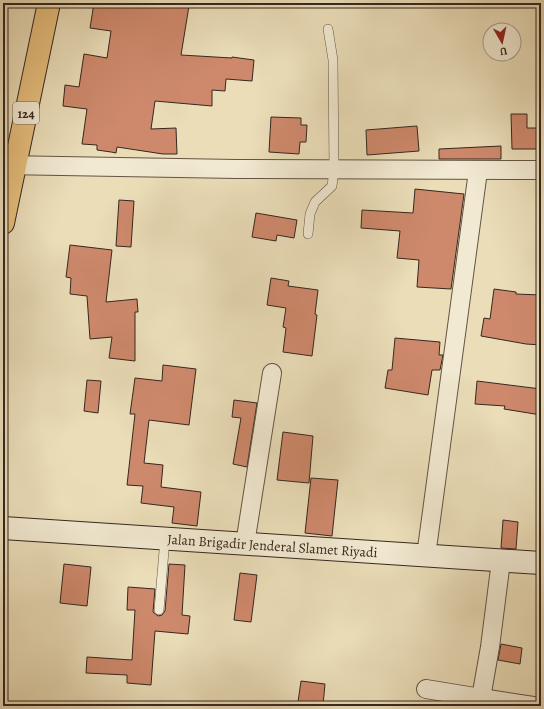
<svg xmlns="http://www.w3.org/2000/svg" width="544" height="709" viewBox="0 0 544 709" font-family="Alegreya,serif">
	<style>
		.building { fill: #ce896c; stroke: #36271f }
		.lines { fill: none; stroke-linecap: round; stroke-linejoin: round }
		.lane-casing { stroke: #635445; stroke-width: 10 }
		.street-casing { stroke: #635445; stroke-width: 20 }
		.secondary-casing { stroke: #36271f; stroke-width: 24 }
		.primary-casing { stroke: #36271f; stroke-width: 24 }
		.lane { stroke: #f1e9d1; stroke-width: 9 }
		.street { stroke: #f1e9d1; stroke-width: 18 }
		.secondary { stroke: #f1e9d1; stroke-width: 22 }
		.primary { stroke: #e5be7c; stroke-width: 22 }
		.labels { text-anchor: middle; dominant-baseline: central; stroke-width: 4; stroke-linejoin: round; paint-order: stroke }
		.shield { fill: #f1e9d1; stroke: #6e6154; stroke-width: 1 }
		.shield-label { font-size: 13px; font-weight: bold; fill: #36271f }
		.street-label { font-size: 14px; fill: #36271f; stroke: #f1e9d1 }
	</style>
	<rect width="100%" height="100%" fill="#eaddb8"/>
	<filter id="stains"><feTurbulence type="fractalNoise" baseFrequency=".005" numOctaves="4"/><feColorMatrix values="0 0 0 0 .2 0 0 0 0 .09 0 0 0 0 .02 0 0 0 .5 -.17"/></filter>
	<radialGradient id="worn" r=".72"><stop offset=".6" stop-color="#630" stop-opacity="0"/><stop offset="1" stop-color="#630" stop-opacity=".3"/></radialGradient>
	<!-- building -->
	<g class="building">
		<polygon points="94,3 170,3 189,6 181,55 232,58 232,57 254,60 252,81 226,79 225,91 212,90 212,106 155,101 151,129 176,128 177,154 163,154 117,147 116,153 111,152 97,150 97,145 82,144 87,109 63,106 65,85 79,87 84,54 107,58 111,31 90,28"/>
		<polygon points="511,114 527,114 527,128 541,128 541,149 512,149"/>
		<polygon points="271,117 301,118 301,125 307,125 306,142 300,142 299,154 269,152"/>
		<polygon points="417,126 419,151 367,155 366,130"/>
		<polygon points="501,146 501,159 439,159 439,149"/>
		<polygon points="415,189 464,194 451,289 417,287 419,260 397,258 400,231 361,228 362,210 413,213"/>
		<polygon points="119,200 134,201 131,247 116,246"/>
		<polygon points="256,213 297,220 294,238 277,235 276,241 252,237"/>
		<polygon points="70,245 112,250 106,302 137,299 138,312 135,312 135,361 109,358 112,337 90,339 87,296 70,294 71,278 66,277"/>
		<polygon points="271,278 289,281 288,286 318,290 315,314 317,315 312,356 283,352 286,328 283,327 286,308 267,305"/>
		<polygon points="494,289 516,292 516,294 541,295 541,345 526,344 481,336 484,318 490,319"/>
		<polygon points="395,338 440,342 439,355 443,355 440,370 432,370 428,395 385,388 388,370 392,370"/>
		<polygon points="163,365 196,369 189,425 149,420 144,463 163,465 161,487 201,492 197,526 172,523 174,507 141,503 143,486 127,485 135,414 130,414 135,378 162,381"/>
		<polygon points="87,380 101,381 98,413 84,411"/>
		<polygon points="477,381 541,389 541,415 504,409 505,406 475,404"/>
		<polygon points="234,400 257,403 247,467 233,464 241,418 232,417"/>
		<polygon points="283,432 313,436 309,483 277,480"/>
		<polygon points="311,478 338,480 332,536 305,533"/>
		<polygon points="503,520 518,522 516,549 501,548"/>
		<polygon points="64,564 91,567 87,606 60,603"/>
		<polygon points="169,564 185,565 182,615 190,616 188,634 155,631 151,685 127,683 127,675 86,673 87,657 132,660 135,610 127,610 128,587 155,589 153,612 158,616 162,615 165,611"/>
		<polygon points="240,573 257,575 251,622 234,620"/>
		<polygon points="501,644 522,648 520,664 498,660"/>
		<polygon points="301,681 325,684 323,705 298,702"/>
	</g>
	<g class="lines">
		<!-- lane casing -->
		<g class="lane-casing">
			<g id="lane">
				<polyline points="308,234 310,214 315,202 332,186 334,170 333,60 328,29"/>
				<polyline points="159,610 165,539"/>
			</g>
		</g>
		<!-- street casing -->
		<g class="street-casing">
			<g id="street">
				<polyline points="3,165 236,169 541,170"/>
				<polyline points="245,544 272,373"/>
				<polyline points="426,556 478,171"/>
				<polyline points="426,689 481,698 490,647 501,561"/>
				<polyline points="481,698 533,706"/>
			</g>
		</g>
		<!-- secondary casing -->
		<g class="secondary-casing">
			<g id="secondary">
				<path id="s1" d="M3,528l538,35"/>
			</g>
		</g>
		<!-- primary casing -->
		<g class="primary-casing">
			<polyline id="primary" points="3,223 49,3"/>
		</g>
		<!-- lane -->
		<use href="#lane" class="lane"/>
		<!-- street -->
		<use href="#street" class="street"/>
		<!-- secondary -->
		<use href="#secondary" class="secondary"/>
		<!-- primary -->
		<use href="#primary" class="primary"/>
	</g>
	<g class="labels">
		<!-- shield labels -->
		<rect class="shield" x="13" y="102" width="26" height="22" rx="3"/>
		<g class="shield-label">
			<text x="26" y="113">124</text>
		</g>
		<!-- street labels -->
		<g class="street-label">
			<text stroke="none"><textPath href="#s1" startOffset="270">Jalan Brigadir Jenderal Slamet Riyadi</textPath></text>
		</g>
	</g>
	<!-- margin -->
	<rect width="544" height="709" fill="none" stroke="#eaddb8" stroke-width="16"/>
	<rect x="4" y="4" width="536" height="701" fill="none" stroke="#36271f" stroke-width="2"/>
	<rect x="8" y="8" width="528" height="693" fill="none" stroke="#36271f"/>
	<!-- north arrow -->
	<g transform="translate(502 42) rotate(171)"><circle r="19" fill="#f1e9d1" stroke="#a69b8a"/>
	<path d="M0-3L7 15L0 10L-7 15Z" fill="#8f2418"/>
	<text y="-6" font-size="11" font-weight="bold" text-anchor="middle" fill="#36271f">U</text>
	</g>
	<rect width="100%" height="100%" filter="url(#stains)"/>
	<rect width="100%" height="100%" fill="url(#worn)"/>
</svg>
